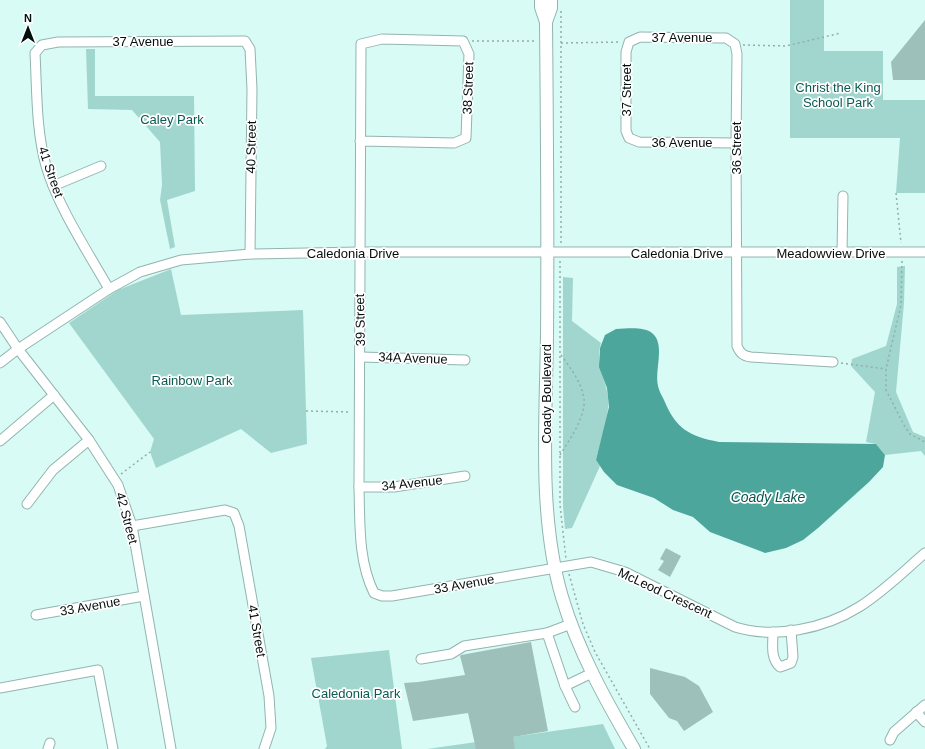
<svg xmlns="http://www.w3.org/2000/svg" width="925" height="749" viewBox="0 0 925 749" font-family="Arial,sans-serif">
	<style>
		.green { fill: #a1d6ce }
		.water { fill: #4ca69c }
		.building { fill: #9ec0bb }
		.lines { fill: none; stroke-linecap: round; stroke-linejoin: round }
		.minor-casing { stroke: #92b4af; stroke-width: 11 }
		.major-casing { stroke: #92b4af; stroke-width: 14 }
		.path { stroke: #92adaa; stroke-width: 1.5; stroke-dasharray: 2 3; stroke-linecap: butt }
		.minor { stroke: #fff; stroke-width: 9 }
		.major { stroke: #fff; stroke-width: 12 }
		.labels { text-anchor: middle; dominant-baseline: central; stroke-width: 3.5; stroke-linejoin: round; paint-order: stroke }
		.street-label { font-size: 13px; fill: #030e0d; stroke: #fff }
		.park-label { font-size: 13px; fill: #0b5a53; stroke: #fff }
		.water-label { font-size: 14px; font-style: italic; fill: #075851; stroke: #fff }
	</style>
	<rect width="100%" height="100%" fill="#d8fbf6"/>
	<!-- green -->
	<g class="green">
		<polygon points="790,0 824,0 824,51 883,51 883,100 925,100 925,193 896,193 900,138 790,138"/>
		<polygon points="86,49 95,49 95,96 194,96 195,191 167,200 175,247 170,249 160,200 162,185 160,142 132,110 88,109"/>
		<polygon points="905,266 904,303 896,392 913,432 925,437 925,456 921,451 885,455 876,444 866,442 875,392 851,366 852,359 886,346 897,304 897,267"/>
		<polygon points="171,269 181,315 303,310 307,444 271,453 241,429 156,468 150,452 154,439 69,323 118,290"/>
		<path d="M563,277l10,1 -1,43 29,22c-8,24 10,42 7,65 -1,17 -8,35 -12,52l4,6 -28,62 -7,1 -2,-23z"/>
		<polygon points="389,650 402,749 325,749 327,746 311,658"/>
		<polygon points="603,724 615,749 427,749"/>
	</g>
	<!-- water -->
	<path class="water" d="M616,329c11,0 26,-3 36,4 14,11 2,38 6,53 1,5 4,10 6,14 12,29 25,36 55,42l157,2 9,11 -2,12 -14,15 -51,46 -15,12 -17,8 -21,5 -55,-21 -17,-15 -20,-7 -19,-12 -37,-13 -13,-13 -8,-12 13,-53 -2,-19 -8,-21 1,-19 5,-13z"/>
	<!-- building -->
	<g class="building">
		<polygon points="925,20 925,80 893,80 891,62"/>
		<polygon points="666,548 681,556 670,577 658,570 664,561 660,559"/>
		<polygon points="531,642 548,731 513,737 515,749 476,749 468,713 413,721 404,683 418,682 465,675 460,656 461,655"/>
		<polygon points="650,668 685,677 699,686 713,712 684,731 677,721 669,718 650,694"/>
	</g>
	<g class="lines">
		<!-- minor casing -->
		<g class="minor-casing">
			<g id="minor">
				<path d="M360,141l94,2 12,-5 3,-84 -6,-13 -81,-2 -21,5 -2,443c1,35 -1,74 15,106l8,3h10l199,-34 34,10 110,55c39,12 89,2 124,-20 24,-15 45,-36 66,-54"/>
				<path d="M736,143l-97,-1 -10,-4 -3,-7v-79l3,-10 11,-5 80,1h6l9,6 2,10 -1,89 1,203c3,7 6,10 14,11l82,5"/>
				<polyline points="53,186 101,166"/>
				<polyline points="842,253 843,196"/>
				<path d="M109,289c-21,-37 -51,-82 -63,-123 -10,-36 -9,-75 -11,-113l7,-8 16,-3 187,-1 5,8 2,40 -2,165"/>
				<polyline points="0,322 18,349 89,440 118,485 132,526 171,749"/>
				<polyline points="361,357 465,360"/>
				<polyline points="0,363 18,349 109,289 140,272 181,260 250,254 359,252 925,252"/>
				<polyline points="0,441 54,395"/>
				<polyline points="359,487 394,487 465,476"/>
				<polyline points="27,504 53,470 89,440"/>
				<polyline points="132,526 225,510 234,513 239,526 269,696 271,728 264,749"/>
				<polyline points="36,615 144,596"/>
				<polyline points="571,624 547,633 565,686 592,673"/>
				<path d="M773,632c0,12 -3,26 7,35l11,-4 2,-6 -2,-27"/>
				<polyline points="421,659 451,654 464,646 547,633"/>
				<polyline points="565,686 575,707"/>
				<polyline points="0,688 98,670 113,749"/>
				<polyline points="916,712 925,722"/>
				<polyline points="890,740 894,732 925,705"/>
				<polyline points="48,749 50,743"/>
			</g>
		</g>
		<!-- major casing -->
		<g class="major-casing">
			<g id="major">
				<polyline points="541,0 541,7 546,22"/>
				<path d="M551,0v8l-5,14c1,104 2,209 1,314 -1,84 -9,180 15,261 16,54 44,104 72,152"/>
			</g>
		</g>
		<!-- path -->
		<g class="path">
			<polyline points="472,41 537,41"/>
			<polyline points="561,43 621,42"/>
			<polyline points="743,45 786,46 841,33"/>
			<polyline points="896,193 901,243"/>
			<polyline points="561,243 561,11"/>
			<polyline points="560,261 560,505 566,559"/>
			<polyline points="902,261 901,305 886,369 886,390 905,427 910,434 925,442"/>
			<polyline points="841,363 886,369"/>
			<polyline points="306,411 350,412"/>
			<path d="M560,455c9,-14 26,-39 24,-56 -2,-16 -14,-32 -23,-44"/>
			<polyline points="121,474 150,452"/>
			<polyline points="569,574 583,624 595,652 650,749"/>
		</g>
		<!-- minor -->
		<use href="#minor" class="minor"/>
		<!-- major -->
		<use href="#major" class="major"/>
	</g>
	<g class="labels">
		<!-- street labels -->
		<g class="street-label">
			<text x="682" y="37">37 Avenue</text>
			<text x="143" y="41">37 Avenue</text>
			<text transform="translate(468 88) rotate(-88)">38 Street</text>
			<text transform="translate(626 90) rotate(-90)">37 Street</text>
			<text x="682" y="142">36 Avenue</text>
			<text transform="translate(251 147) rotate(-89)">40 Street</text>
			<text transform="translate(736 148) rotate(-90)">36 Street</text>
			<text transform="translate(51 172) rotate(71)">41 Street</text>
			<text x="353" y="253">Caledonia Drive</text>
			<text x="677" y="253">Caledonia Drive</text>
			<text x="831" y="253">Meadowview Drive</text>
			<text transform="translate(360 320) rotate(-91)">39 Street</text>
			<text transform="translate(413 358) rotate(2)">34A Avenue</text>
			<text transform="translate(546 394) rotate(-90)">Coady Boulevard</text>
			<text transform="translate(412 483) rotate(-6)">34 Avenue</text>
			<text transform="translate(127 518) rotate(75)">42 Street</text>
			<text transform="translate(464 584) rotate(-10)">33 Avenue</text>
			<text transform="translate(665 593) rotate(25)">McLeod Crescent</text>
			<text transform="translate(90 606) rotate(-10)">33 Avenue</text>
			<text transform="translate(257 631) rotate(80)">41 Street</text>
		</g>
		<!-- park labels -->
		<g class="park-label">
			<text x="838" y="87">Christ the King<tspan x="838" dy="15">School Park</tspan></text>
			<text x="172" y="119">Caley Park</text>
			<text x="192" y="380">Rainbow Park</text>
			<text x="356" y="693">Caledonia Park</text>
		</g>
		<!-- water labels -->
		<g class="water-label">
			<text x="768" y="497">Coady Lake</text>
		</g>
	</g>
	<!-- north arrow -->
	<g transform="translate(28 28)" stroke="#ffffff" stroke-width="3" paint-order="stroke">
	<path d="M0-3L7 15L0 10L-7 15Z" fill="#030e0d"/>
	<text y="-6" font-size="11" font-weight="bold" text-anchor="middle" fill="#030e0d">N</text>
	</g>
</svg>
